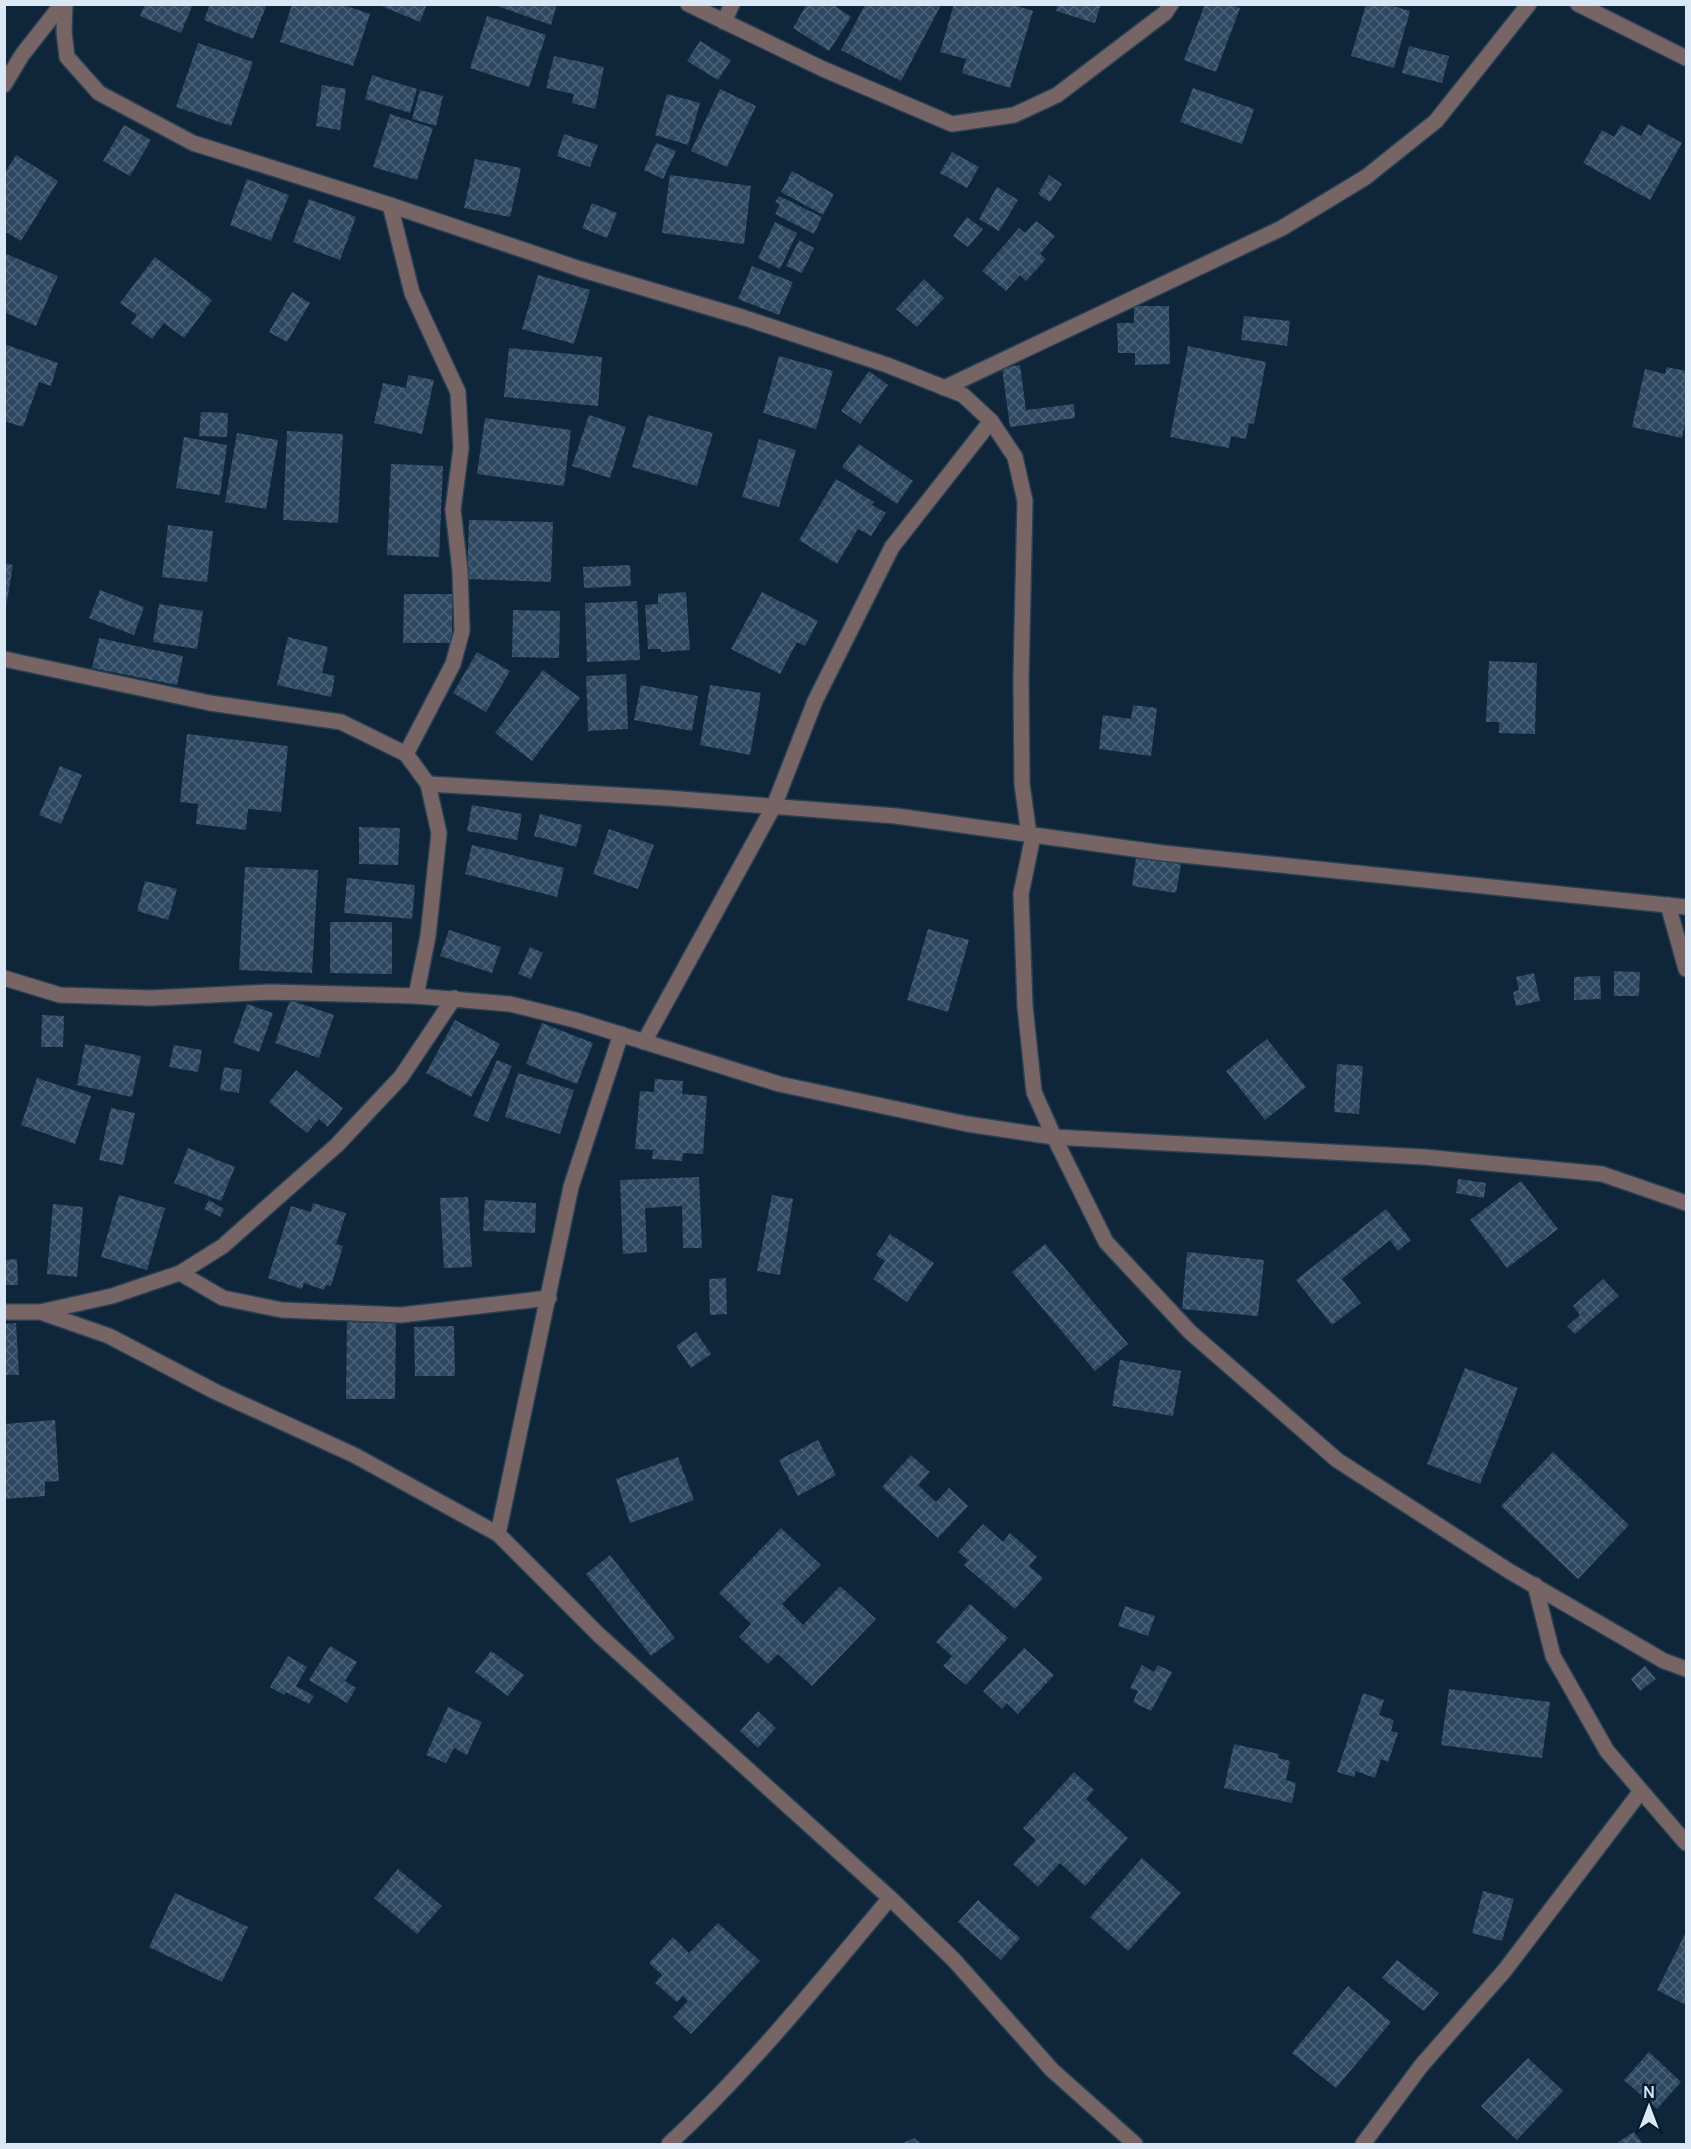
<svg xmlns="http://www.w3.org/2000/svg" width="1691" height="2149" viewBox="0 0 1691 2149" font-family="Manrope,sans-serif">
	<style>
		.building { fill: url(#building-cross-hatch) }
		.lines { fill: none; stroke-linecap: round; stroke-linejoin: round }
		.minor-casing { stroke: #2b4054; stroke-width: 18 }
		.minor { stroke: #776565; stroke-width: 15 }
	</style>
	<defs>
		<pattern id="building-cross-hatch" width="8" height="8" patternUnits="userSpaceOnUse" patternTransform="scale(1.5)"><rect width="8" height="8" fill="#2e4861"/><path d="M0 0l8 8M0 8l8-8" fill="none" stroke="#4c6278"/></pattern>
	</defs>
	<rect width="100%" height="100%" fill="#0e253a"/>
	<!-- building -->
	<g class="building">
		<polygon points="145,4 193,4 181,33 140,16"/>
		<polygon points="210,4 267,4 253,39 204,20"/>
		<polygon points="292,4 341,4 370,14 353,66 280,42"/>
		<polygon points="377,4 427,4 420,22"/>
		<polygon points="492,4 557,4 551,25"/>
		<polygon points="807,4 832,4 851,17 829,51 793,28"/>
		<polygon points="954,4 1011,4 1033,11 1010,88 962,73 966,59 940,52"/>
		<polygon points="1058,4 1101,4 1095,23 1056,11"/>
		<polygon points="1205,4 1230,4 1240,8 1216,72 1184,60"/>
		<polygon points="1366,4 1386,4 1410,11 1394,68 1351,56"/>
		<polygon points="865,5 941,5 901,81 841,50"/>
		<polygon points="487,16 546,35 529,87 470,68"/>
		<polygon points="700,41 731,60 718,80 687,61"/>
		<polygon points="198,43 253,62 231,126 176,107"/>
		<polygon points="1409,46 1449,56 1442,83 1402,73"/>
		<polygon points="554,56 604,67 595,109 572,103 574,94 546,88"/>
		<polygon points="372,75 417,89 410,113 365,99"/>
		<polygon points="322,85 346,89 340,130 316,126"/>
		<polygon points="1193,88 1254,109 1242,144 1180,122"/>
		<polygon points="720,89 756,106 727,167 691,151"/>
		<polygon points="420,90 443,96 436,126 412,119"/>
		<polygon points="667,94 700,103 688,145 655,135"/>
		<polygon points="390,114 433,128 417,180 373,167"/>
		<polygon points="1648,124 1682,143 1650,200 1583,163 1602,130 1614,137 1621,125 1641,136"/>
		<polygon points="124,125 151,140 130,176 103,161"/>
		<polygon points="564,134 598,145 590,167 557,156"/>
		<polygon points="656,143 676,151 663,179 644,170"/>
		<polygon points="952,152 979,167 967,188 940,173"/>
		<polygon points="16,155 58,181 21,241 4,231 4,174"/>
		<polygon points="475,159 521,168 510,217 464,208"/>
		<polygon points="792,171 834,194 823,215 781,192"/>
		<polygon points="670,175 751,186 744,244 662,233"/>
		<polygon points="1049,175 1062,184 1050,202 1038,194"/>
		<polygon points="247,179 289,195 271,241 230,225"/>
		<polygon points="997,187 1018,200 999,231 979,219"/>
		<polygon points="779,196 822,217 814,234 775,214 780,204 775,202"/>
		<polygon points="309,199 356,217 340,260 293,242"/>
		<polygon points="592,203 617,213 607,238 582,228"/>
		<polygon points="967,217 983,229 968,247 953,236"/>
		<polygon points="1036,221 1055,236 1040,254 1046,259 1026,281 1020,275 1006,291 982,271 1019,228 1025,233"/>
		<polygon points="775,222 797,233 780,269 758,258"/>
		<polygon points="799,240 814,248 802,273 786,266"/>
		<polygon points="4,253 58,276 36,326 4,312"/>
		<polygon points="155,257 212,300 184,338 164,323 152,339 131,323 137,315 120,303"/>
		<polygon points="752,266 793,282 779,315 738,299"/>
		<polygon points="538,275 590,290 574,344 522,329"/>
		<polygon points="924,279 944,298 917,327 896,309"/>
		<polygon points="292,292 310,303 287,342 269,332"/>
		<polygon points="1134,306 1169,306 1170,364 1135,365 1135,353 1118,353 1117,323 1134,323"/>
		<polygon points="1244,316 1290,321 1287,346 1241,340"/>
		<polygon points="4,344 58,363 51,386 39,382 23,427 4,421"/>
		<polygon points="1188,346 1266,362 1254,424 1249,423 1246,439 1231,436 1229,448 1170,437"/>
		<polygon points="509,348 602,357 598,406 504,397"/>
		<polygon points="779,356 833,371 816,429 763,413"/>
		<polygon points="1020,365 1026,410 1074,404 1075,418 1010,427 1002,368"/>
		<polygon points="1667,367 1686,371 1686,418 1682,438 1632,427 1645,369 1665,374"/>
		<polygon points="869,371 888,385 860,424 841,411"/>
		<polygon points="408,375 434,380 422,434 374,423 383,383 406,388"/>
		<polygon points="201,412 228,413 227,437 199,436"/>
		<polygon points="589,415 626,427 610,478 572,466"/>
		<polygon points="648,415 713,433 697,486 632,467"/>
		<polygon points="485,418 571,430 564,486 477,474"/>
		<polygon points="287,431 343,434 338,523 283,520"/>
		<polygon points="237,433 278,440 266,509 225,502"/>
		<polygon points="184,437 227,445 220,495 176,488"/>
		<polygon points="759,439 796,450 779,507 742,497"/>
		<polygon points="859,444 913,481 897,504 842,467"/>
		<polygon points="391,464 443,466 439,557 387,555"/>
		<polygon points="836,479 874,502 872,505 886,513 871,536 858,529 837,564 799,540"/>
		<polygon points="469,520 553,522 551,582 467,579"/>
		<polygon points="168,525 213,531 207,582 162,577"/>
		<polygon points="4,563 13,565 6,607 4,607"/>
		<polygon points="630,565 631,586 584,588 583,567"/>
		<polygon points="100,590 144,607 134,635 89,618"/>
		<polygon points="686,592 690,650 661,652 661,649 648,649 645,605 658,604 658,594"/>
		<polygon points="762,592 818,621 805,646 797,642 780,674 731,649"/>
		<polygon points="404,594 452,594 452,643 403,643"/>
		<polygon points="637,601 640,660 587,662 585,603"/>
		<polygon points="159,604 203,611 197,649 153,642"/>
		<polygon points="513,610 560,611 559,658 512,657"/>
		<polygon points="288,637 328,647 322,673 335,676 331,697 277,685"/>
		<polygon points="99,638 183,656 177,685 92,668"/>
		<polygon points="477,652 510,671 486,712 453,693"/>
		<polygon points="1489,661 1537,663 1535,734 1499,733 1499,722 1486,722"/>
		<polygon points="543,670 580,698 532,761 495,733"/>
		<polygon points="626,674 628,729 588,731 586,676"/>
		<polygon points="641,685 698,696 692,731 634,720"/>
		<polygon points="710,685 761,693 750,755 700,745"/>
		<polygon points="1133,705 1157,708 1151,756 1099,749 1103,715 1131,719"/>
		<polygon points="187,734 288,746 281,812 248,809 246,830 196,824 198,804 180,802"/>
		<polygon points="60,766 82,775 61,824 39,815"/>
		<polygon points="472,805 522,814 517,840 467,831"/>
		<polygon points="540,814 582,825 576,847 534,836"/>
		<polygon points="359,827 400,828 398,865 359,864"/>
		<polygon points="609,829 654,845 638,889 593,874"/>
		<polygon points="472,845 564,868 557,897 465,874"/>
		<polygon points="1136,857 1181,864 1176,893 1132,886"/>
		<polygon points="245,867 318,870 312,973 239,970"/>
		<polygon points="347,878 415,885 412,919 344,913"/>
		<polygon points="145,881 177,889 168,920 137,911"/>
		<polygon points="330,922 392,922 392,974 330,973"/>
		<polygon points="928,929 969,940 948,1012 907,1000"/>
		<polygon points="449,930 501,947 492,973 440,956"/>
		<polygon points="530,947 543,953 531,979 518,974"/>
		<polygon points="1614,971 1640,972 1639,996 1614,996"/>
		<polygon points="1534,973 1540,1001 1516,1006 1513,992 1519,990 1516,977"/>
		<polygon points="1600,976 1601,999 1574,1000 1574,977"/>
		<polygon points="290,1000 334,1015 319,1058 275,1043"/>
		<polygon points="247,1004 273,1013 259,1052 233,1043"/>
		<polygon points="42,1015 64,1016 63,1047 41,1047"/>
		<polygon points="455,1020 500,1044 471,1097 426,1073"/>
		<polygon points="542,1023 593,1043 577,1084 526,1064"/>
		<polygon points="1267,1039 1306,1087 1265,1120 1226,1071"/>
		<polygon points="85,1044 141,1056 132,1097 77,1085"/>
		<polygon points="174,1045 202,1050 198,1072 169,1067"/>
		<polygon points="497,1060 512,1066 488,1122 473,1116"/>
		<polygon points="1337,1064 1363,1066 1359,1114 1334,1112"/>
		<polygon points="224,1067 242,1070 239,1093 220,1090"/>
		<polygon points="296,1070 343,1108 328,1127 319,1119 307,1133 269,1102"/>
		<polygon points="518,1073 574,1090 560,1134 505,1117"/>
		<polygon points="37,1078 91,1096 75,1144 21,1125"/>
		<polygon points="655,1079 683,1081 682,1094 707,1096 703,1154 683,1153 682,1161 652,1159 653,1150 635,1149 640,1091 654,1092"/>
		<polygon points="111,1108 135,1113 123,1165 99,1160"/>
		<polygon points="188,1148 235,1167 221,1201 174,1183"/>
		<polygon points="699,1177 702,1248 683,1248 682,1206 645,1208 647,1252 623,1254 620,1180"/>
		<polygon points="1458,1179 1486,1183 1484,1198 1456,1193"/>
		<polygon points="1521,1181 1558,1229 1507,1268 1470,1220"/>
		<polygon points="119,1195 165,1208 147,1270 101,1257"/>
		<polygon points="772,1195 793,1199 780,1275 757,1271"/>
		<polygon points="468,1197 472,1267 444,1268 440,1198"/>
		<polygon points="209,1200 224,1209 220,1217 204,1209"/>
		<polygon points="485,1200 536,1203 535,1233 483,1231"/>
		<polygon points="313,1203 346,1213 336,1244 343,1246 331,1286 326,1285 324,1290 304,1283 302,1289 268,1278 291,1206 311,1212"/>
		<polygon points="53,1204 83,1207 77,1277 47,1274"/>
		<polygon points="1386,1209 1411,1240 1398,1251 1390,1240 1342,1279 1361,1303 1332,1325 1296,1280"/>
		<polygon points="890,1234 934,1263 907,1302 873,1279 885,1261 876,1255"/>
		<polygon points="1045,1244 1128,1344 1095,1371 1012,1272"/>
		<polygon points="1187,1252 1264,1260 1258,1316 1182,1309"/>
		<polygon points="17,1259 18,1285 4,1285 4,1260"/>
		<polygon points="726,1278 727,1314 710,1315 709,1279"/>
		<polygon points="1603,1279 1619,1296 1575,1334 1567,1326 1580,1315 1573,1306"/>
		<polygon points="347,1322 396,1323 395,1399 346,1399"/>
		<polygon points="16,1323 19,1375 4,1375 4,1324"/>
		<polygon points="454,1326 455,1376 415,1376 414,1327"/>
		<polygon points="696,1332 711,1354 691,1368 676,1346"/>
		<polygon points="1120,1360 1181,1371 1173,1416 1112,1406"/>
		<polygon points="1465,1368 1518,1388 1480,1484 1427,1464"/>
		<polygon points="55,1420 59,1481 45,1482 45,1496 4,1499 4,1424"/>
		<polygon points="818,1440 836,1475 798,1496 779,1460"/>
		<polygon points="1553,1452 1629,1525 1578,1579 1501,1506"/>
		<polygon points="911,1455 930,1472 918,1485 936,1502 949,1488 968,1506 938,1538 882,1487"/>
		<polygon points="678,1457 694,1500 630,1523 616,1479"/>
		<polygon points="983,1524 1003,1542 1010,1533 1037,1557 1029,1566 1043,1578 1015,1609 964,1565 968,1560 958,1552"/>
		<polygon points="781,1528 821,1565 782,1604 803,1625 840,1586 876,1619 812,1686 778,1654 768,1664 739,1637 751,1624 719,1593"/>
		<polygon points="610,1555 675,1638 651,1656 586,1574"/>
		<polygon points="970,1604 1008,1638 966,1685 943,1666 952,1656 936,1642"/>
		<polygon points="1125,1606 1155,1616 1148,1636 1118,1626"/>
		<polygon points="330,1646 357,1662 345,1681 356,1688 347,1703 309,1680"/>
		<polygon points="1024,1648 1054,1675 1018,1714 1007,1703 1002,1709 983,1691"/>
		<polygon points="491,1651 524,1675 508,1696 475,1672"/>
		<polygon points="288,1656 307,1667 296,1686 314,1696 309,1704 286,1692 284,1695 270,1687"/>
		<polygon points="1142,1665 1154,1672 1158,1665 1172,1672 1151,1711 1133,1702 1138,1691 1130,1688"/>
		<polygon points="1645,1666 1656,1679 1640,1691 1631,1679"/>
		<polygon points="1449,1689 1550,1702 1542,1758 1441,1745"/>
		<polygon points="1363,1693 1384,1700 1379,1715 1394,1720 1391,1731 1398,1733 1388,1762 1381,1759 1375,1778 1356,1771 1354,1777 1337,1772"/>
		<polygon points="448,1707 482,1722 467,1755 454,1748 446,1763 426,1755"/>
		<polygon points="758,1711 776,1728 758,1748 740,1731"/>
		<polygon points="1234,1744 1279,1754 1278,1758 1290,1761 1286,1780 1296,1783 1292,1803 1224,1788"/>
		<polygon points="1074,1772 1094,1790 1086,1799 1128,1838 1085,1886 1060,1863 1038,1887 1013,1864 1036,1840 1023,1828"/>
		<polygon points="1142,1858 1181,1893 1128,1951 1090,1917"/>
		<polygon points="398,1869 442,1906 417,1934 374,1898"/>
		<polygon points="1483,1891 1514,1899 1502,1941 1472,1933"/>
		<polygon points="175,1893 248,1927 222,1982 149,1947"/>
		<polygon points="978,1900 1020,1938 1001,1960 958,1922"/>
		<polygon points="718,1923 760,1961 691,2034 673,2017 688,2001 683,1996 677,2002 655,1983 662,1975 649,1963 673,1937 689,1953"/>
		<polygon points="1686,1932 1686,2005 1657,1990"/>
		<polygon points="1397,1960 1439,1993 1424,2011 1382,1978"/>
		<polygon points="1348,1986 1391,2022 1336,2088 1292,2053"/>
		<polygon points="1649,2052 1681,2082 1657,2109 1624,2080"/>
		<polygon points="1528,2058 1563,2091 1517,2140 1481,2106"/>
		<polygon points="1634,2132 1643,2144 1615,2144"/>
		<polygon points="914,2138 921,2144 901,2144"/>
	</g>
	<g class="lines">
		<!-- minor casing -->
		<g class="minor-casing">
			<g id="minor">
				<polyline points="65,4 64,32 67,57 99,93 193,143 390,205 580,269 745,318 887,365 963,395 991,421 1015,457 1025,501 1021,678 1022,784 1029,835"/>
				<polyline points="688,4 823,69 952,124 1014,115 1057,95 1165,13 1171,4"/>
				<polyline points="1578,4 1686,58"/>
				<polyline points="724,22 732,4"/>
				<polyline points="4,85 22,55 62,4"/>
				<polyline points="390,205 412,293 458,392 461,448 453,510 460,570 462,631 453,664 406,754"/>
				<polyline points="944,388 1282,228 1366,177 1436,121 1529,4"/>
				<polyline points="4,659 210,703 341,722 406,754 428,784 439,833 428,936 416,996"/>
				<polyline points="428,784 667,798 896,816 1163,853 1686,907"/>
				<polyline points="1033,836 1021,894 1025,1006 1034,1092 1054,1137 1106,1242 1190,1332 1337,1460 1509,1571 1664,1661 1686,1669"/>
				<polyline points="1668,905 1686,969"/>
				<polyline points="4,978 60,995 151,998 270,992 416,996 510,1004 575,1020 779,1084 967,1124 1054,1137 1424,1157 1602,1174 1686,1203"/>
				<polyline points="644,1042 774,806 815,701 892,547 991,421"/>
				<polyline points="180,1273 223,1298 282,1310 401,1315 549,1298"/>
				<polyline points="4,1312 40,1312 109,1336 216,1392 354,1455 498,1534 599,1635 890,1898 954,1960 1052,2070 1135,2144"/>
				<polyline points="40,1312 112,1296 180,1273 223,1246 337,1145 401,1077 454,998"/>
				<polyline points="498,1534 571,1187 621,1034"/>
				<polyline points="1535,1585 1553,1656 1607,1751 1686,1843"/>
				<path d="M669,2144c81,-75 150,-161 221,-246"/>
				<polyline points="1363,2144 1421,2066 1505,1970 1641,1791"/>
			</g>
		</g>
		<!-- minor -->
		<use href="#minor" class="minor"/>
	</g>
	<!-- border -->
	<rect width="1691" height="2149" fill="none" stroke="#dae8f6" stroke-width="12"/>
	<!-- north arrow -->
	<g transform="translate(1649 2107)" stroke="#051b30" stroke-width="4.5" paint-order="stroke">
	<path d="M0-4.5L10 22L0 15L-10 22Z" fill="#dae8f6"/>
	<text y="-9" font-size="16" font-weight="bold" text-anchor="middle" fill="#dae8f6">N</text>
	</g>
</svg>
